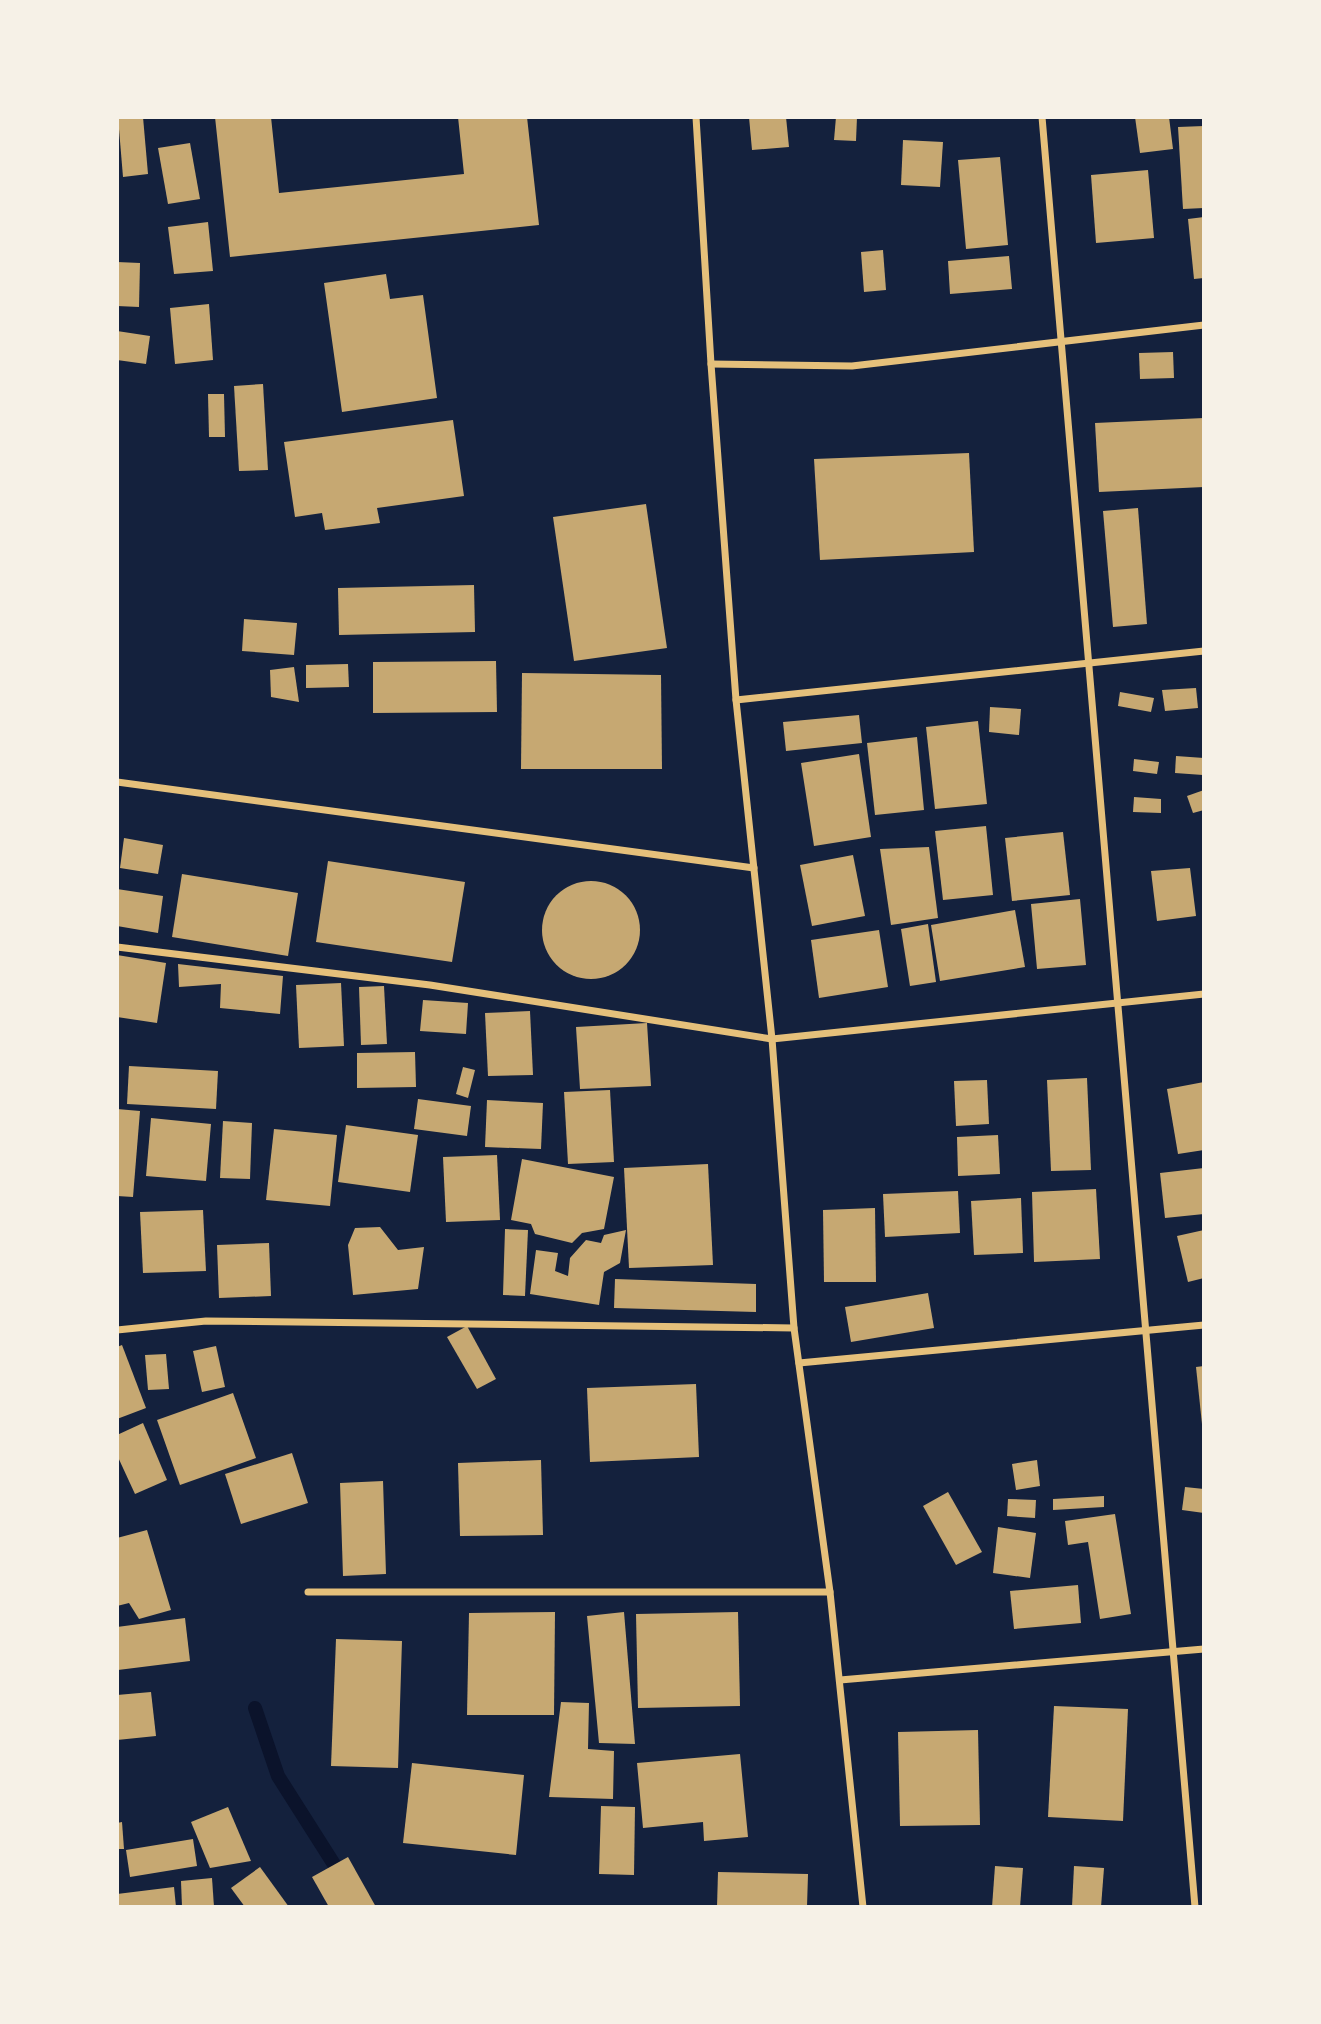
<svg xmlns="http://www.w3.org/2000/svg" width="1321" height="2024" viewBox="0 0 1321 2024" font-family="Lato,sans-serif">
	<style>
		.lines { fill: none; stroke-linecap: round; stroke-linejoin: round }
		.stream { stroke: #0b132b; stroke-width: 14 }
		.building { fill: #c6a872 }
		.minor { stroke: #e5c07b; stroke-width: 7 }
	</style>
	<rect width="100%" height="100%" fill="#14213d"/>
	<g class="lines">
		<!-- stream -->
		<polyline class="stream" points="255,1708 278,1776 344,1880"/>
	</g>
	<!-- building -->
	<g class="building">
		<polygon points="118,117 143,117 148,174 123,177"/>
		<polygon points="215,117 271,117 279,193 464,174 458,117 527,117 539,225 230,257"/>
		<polygon points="749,117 786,117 789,147 752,150"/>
		<polygon points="836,117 857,117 856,141 834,140"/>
		<polygon points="1135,117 1169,117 1173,149 1140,153"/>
		<polygon points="1204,126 1204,208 1183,209 1178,127"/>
		<polygon points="903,140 943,142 940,187 901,185"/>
		<polygon points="190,143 200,199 168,204 158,148"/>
		<polygon points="1000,157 1008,245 966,249 958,160"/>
		<polygon points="1148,170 1154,238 1096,243 1091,175"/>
		<polygon points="1204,217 1204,278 1194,279 1188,219"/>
		<polygon points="208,222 213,271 174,274 168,227"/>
		<polygon points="883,250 886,290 864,292 861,252"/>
		<polygon points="1009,256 1012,289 950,294 948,261"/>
		<polygon points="117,262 140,263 139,307 117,306"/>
		<polygon points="386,274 390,299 423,295 437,398 342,412 324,283"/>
		<polygon points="209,304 213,360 175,364 170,308"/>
		<polygon points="117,331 150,336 146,364 117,360"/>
		<polygon points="1173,352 1174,378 1140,379 1139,353"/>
		<polygon points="263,384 268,470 239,471 234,386"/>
		<polygon points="208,394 224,394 225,437 209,437"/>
		<polygon points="1204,418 1204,487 1099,492 1095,423"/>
		<polygon points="453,420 464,496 377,508 380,523 325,530 322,513 295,517 284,442"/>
		<polygon points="969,453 974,552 820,560 814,459"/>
		<polygon points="646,504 667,648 574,661 553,517"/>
		<polygon points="1138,508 1147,624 1113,627 1103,511"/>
		<polygon points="474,585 475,632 339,635 338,588"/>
		<polygon points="244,619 297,623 294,655 242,651"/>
		<polygon points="496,661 497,712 373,713 373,662"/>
		<polygon points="348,664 349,687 306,688 306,665"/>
		<polygon points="294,667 299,702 271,697 270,670"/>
		<polygon points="522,673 661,675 662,769 521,769"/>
		<polygon points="1196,688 1198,708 1165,711 1162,690"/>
		<polygon points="1120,692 1154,698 1151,712 1118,706"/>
		<polygon points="990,707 1021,709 1019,735 989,732"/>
		<polygon points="859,715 862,743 786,751 783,722"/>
		<polygon points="978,721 987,804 935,809 926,727"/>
		<polygon points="917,737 924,810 875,815 867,743"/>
		<polygon points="859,754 871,837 814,846 801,763"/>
		<polygon points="1176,756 1204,758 1203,775 1175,773"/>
		<polygon points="1134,759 1159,762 1157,774 1133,771"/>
		<polygon points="1204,790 1204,810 1193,813 1187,796"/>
		<polygon points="1134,797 1161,799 1161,813 1133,812"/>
		<polygon points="986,826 993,895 943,900 935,831"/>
		<polygon points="1063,832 1070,895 1012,901 1005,838"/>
		<polygon points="124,838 163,845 158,874 120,868"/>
		<polygon points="929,847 938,918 891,925 880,849"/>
		<polygon points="853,855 865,916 812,926 800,865"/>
		<polygon points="328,861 465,882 452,962 316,942"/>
		<polygon points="1190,868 1196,916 1157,921 1151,871"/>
		<polygon points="182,874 298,893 288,956 172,937"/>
		<circle cx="591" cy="930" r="49"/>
		<polygon points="117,889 163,896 158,933 117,926"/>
		<polygon points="1080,899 1086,965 1037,969 1031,904"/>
		<polygon points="1015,910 1025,967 940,981 931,925"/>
		<polygon points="928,924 936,982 910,986 901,929"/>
		<polygon points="879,930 888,987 819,998 811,940"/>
		<polygon points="117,955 166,963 157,1023 117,1017"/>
		<polygon points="178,964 283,976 280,1014 220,1008 221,984 179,987"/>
		<polygon points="341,983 344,1046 299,1048 296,985"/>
		<polygon points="384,986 387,1044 361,1045 359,987"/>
		<polygon points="423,1000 468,1003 466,1034 420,1031"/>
		<polygon points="530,1011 533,1075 488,1076 485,1013"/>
		<polygon points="647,1023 651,1086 580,1089 576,1027"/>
		<polygon points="415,1052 416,1087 357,1088 357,1053"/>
		<polygon points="129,1066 218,1071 216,1109 127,1104"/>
		<polygon points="463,1067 475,1070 468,1098 456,1094"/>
		<polygon points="1087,1078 1091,1170 1051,1171 1047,1080"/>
		<polygon points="987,1080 989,1124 956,1126 954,1081"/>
		<polygon points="1204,1082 1204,1150 1178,1154 1167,1089"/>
		<polygon points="610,1090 614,1162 568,1164 564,1092"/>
		<polygon points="418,1099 471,1106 467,1136 414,1129"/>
		<polygon points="487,1100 543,1103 541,1149 485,1147"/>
		<polygon points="117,1109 140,1111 133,1197 117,1196"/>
		<polygon points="151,1118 211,1124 206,1181 146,1176"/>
		<polygon points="223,1121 252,1123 250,1179 220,1178"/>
		<polygon points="346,1125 418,1135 410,1192 338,1182"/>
		<polygon points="274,1129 337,1135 330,1206 266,1200"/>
		<polygon points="998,1135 1000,1174 958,1176 957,1137"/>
		<polygon points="497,1155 500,1220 446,1222 443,1157"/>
		<polygon points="522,1159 614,1177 604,1229 582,1233 572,1243 535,1234 531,1224 511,1220"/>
		<polygon points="708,1164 713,1265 629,1268 624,1168"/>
		<polygon points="1204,1168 1204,1214 1165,1218 1160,1173"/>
		<polygon points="1096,1189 1100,1259 1034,1262 1032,1192"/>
		<polygon points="958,1191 960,1233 885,1237 883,1194"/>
		<polygon points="1021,1198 1023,1253 974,1255 971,1201"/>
		<polygon points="875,1208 876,1282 824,1282 823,1210"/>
		<polygon points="203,1210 206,1271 143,1273 140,1212"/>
		<polygon points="380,1227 398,1250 424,1247 418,1289 353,1295 348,1245 355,1228"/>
		<polygon points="505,1229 528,1230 525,1296 503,1295"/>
		<polygon points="626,1230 620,1263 604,1272 599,1305 530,1294 536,1250 558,1253 555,1271 568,1276 570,1258 586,1240 601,1243 604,1235"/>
		<polygon points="1204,1230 1204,1278 1188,1282 1177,1236"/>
		<polygon points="269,1243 271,1296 219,1298 217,1245"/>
		<polygon points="615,1279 756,1284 756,1312 614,1308"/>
		<polygon points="928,1293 934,1328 851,1342 845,1307"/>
		<polygon points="467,1326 496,1379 477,1389 447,1337"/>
		<polygon points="122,1345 146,1408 117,1419 117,1347"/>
		<polygon points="216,1346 225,1387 202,1392 193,1351"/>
		<polygon points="166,1354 169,1389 148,1390 145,1355"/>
		<polygon points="1204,1366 1204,1424 1202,1424 1196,1367"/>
		<polygon points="696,1384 699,1457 590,1462 587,1388"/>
		<polygon points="233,1393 256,1458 180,1485 157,1420"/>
		<polygon points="143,1423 167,1480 135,1494 117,1455 117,1435"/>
		<polygon points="292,1453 308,1503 241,1524 225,1474"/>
		<polygon points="541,1460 543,1535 460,1536 458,1463"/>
		<polygon points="1037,1460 1040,1486 1016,1490 1012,1464"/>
		<polygon points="383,1481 386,1574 343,1576 340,1483"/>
		<polygon points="1185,1487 1204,1489 1204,1513 1182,1510"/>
		<polygon points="948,1492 982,1552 956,1565 923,1506"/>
		<polygon points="1104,1496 1104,1507 1053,1510 1053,1499"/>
		<polygon points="1008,1499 1036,1500 1035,1518 1007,1516"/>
		<polygon points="1115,1514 1131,1614 1100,1619 1088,1542 1068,1545 1065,1521"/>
		<polygon points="998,1527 1036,1533 1030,1578 993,1573"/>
		<polygon points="147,1530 171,1610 139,1619 129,1603 117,1606 117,1538"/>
		<polygon points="1078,1585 1081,1623 1014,1629 1010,1591"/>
		<polygon points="555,1612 554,1715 467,1715 469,1613"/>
		<polygon points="624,1612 635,1744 599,1743 587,1616"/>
		<polygon points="738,1612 740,1706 638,1708 636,1614"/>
		<polygon points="185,1618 190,1661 118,1670 117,1627"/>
		<polygon points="336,1639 402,1641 398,1768 331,1766"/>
		<polygon points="151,1692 156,1736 117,1740 117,1695"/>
		<polygon points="561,1702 589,1703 588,1749 614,1751 613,1799 549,1797"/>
		<polygon points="1054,1706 1128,1709 1123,1821 1048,1817"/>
		<polygon points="978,1730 980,1825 900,1826 898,1732"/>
		<polygon points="740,1754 748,1837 704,1841 703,1822 643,1828 637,1763"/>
		<polygon points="412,1763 524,1775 516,1855 403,1843"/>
		<polygon points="601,1806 635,1807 634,1875 599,1874"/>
		<polygon points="228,1807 251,1861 210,1868 191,1822"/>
		<polygon points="122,1822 124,1849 117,1849 117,1823"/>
		<polygon points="193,1839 197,1866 130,1877 126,1850"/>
		<polygon points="348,1857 376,1907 329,1907 312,1877"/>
		<polygon points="995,1866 1023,1868 1020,1907 992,1907"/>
		<polygon points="1074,1866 1104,1868 1101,1907 1072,1907"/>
		<polygon points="260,1867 289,1907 245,1907 231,1888"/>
		<polygon points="718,1872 808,1874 807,1907 717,1907"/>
		<polygon points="212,1878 214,1907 182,1907 181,1881"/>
		<polygon points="174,1887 176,1907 117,1907 117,1894"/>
	</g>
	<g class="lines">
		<!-- minor -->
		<g class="minor">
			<polyline points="696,117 711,364 736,700 772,1039 794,1328 830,1592 863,1907"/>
			<polyline points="1042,117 1195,1907"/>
			<polyline points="711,364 852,366 1204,325"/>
			<polyline points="736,700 1204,651"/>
			<polyline points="117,782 754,868"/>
			<polyline points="117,947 430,985 772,1039 1204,994"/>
			<polyline points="117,1330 206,1321 794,1328"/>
			<polyline points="799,1363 1204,1325"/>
			<polyline points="308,1592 830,1592"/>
			<polyline points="840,1680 1204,1649"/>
		</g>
	</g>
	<!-- border -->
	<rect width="1321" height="2024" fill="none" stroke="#f6f1e7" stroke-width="238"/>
</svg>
